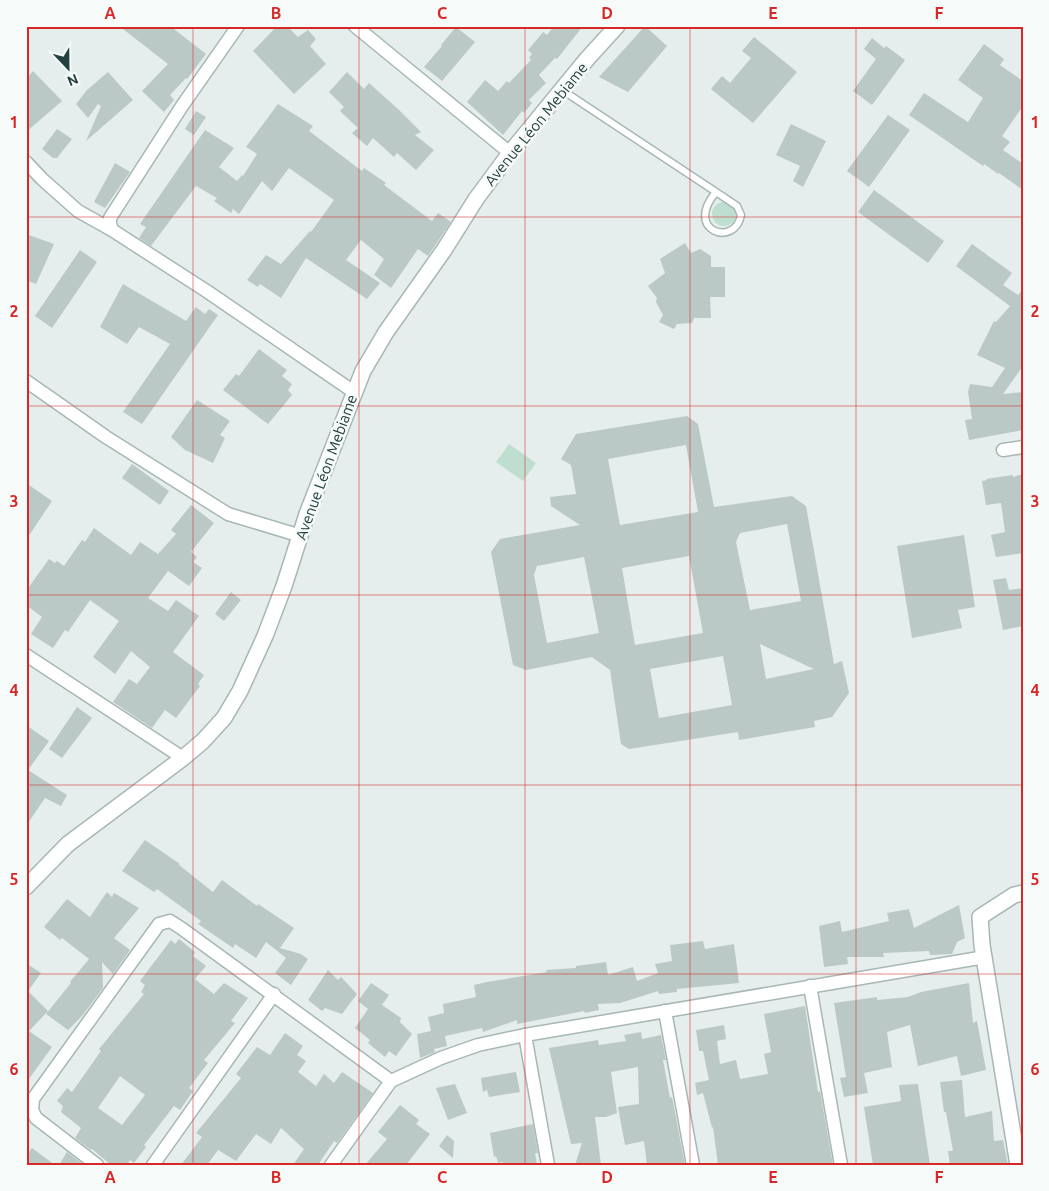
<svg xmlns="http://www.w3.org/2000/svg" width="1049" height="1191" viewBox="0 0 1049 1191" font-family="Ubuntu,sans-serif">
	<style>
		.green { fill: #bedfcf }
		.building { fill: #bac9c6; fill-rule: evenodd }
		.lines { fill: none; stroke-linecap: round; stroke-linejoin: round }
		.service-casing { stroke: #a7b7b5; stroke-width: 9 }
		.minor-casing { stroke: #a7b7b5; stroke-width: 15 }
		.tertiary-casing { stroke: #a7b7b5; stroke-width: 18 }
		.service { stroke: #fff; stroke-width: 6 }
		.minor { stroke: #fff; stroke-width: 12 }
		.tertiary { stroke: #fff; stroke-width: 15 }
		.grid { fill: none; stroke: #d62828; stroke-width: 1; stroke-opacity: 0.55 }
		.labels { text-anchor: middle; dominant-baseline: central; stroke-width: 5; stroke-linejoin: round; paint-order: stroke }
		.street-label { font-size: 15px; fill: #234140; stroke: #f6faf9 }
		.neatline { fill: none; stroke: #d62828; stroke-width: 2 }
		.grid-label { font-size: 16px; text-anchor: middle; font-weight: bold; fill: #d62828 }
	</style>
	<rect width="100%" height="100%" fill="#e5eeec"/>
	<!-- green -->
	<g class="green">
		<circle cx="724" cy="214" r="12"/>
		<polygon points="509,444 536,463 523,481 496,462"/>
	</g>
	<!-- building -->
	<g class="building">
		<polygon points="119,26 170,26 206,54 187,79 186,78 170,95 174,100 164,112 142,91 168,64"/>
		<polygon points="277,26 287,26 298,37 308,30 316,39 310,46 326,64 294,94 253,51"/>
		<polygon points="554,26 583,26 557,59 555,58 539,75 546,83 529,100 532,103 524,113 522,111 503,135 467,102 485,80 498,91 507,81 509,83 531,60 529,58 532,54 528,50 543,32 547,35"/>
		<polygon points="645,26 667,46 628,92 599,77"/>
		<polygon points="456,27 475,42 442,81 424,67 442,46 441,45"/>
		<polygon points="754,37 797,72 753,123 711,89 722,76 730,83 751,58 742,51"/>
		<polygon points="872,38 884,48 886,46 905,60 872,105 853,91 876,59 864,49"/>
		<polygon points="984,44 1004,59 1000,65 1023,81 1023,106 1002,136 1010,142 1003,150 1023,164 1023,190 999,173 998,174 984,164 983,166 909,115 924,93 968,122 983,98 958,80"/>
		<polygon points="33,71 62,101 26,132 26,79"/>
		<polygon points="108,72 133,100 86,141 101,106 98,104 88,118 76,104 87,90"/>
		<polygon points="347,72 364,89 369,83 399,110 421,132 415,135 434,150 416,170 397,153 394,157 373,138 367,146 352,133 358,128 340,111 344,107 329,92"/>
		<polygon points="278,104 313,126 309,131 362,171 364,168 386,183 384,185 432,221 438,213 451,222 428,256 418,249 391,288 374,275 384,259 361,240 346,260 380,283 367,299 306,258 281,298 260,284 258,287 247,280 266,255 281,264 310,231 311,232 334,200 289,168 272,191 262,181 239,214 233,209 231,213 214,201 217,198 196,186 151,246 139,238 146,227 140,224 205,130 234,148 219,167 237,181 242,175 243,176 257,154 246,147"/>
		<polygon points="196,111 206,117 194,135 185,129"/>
		<polygon points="888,115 910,130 869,187 847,171"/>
		<polygon points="791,124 826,141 803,187 793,181 800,166 776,155"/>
		<polygon points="57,129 72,139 57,158 53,158 42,149"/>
		<polygon points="115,163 130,172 105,208 94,202"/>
		<polygon points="874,190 944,241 928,263 858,212"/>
		<polygon points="26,234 54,244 36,284 26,280"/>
		<polygon points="685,243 691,253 700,249 711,256 711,267 725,267 725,297 710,297 711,318 694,318 692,323 677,324 674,329 659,322 663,315 656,302 657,298 648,286 665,273 660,259"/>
		<polygon points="972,244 1012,273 1003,285 1018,295 1023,289 1023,366 1003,394 1023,392 1023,430 969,440 965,420 972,419 968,392 970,384 992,387 1005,368 977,355 994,321 996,322 1010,306 956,266"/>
		<polygon points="80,250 97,262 52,328 35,316"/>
		<polygon points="123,284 186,321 196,307 205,314 209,309 218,315 142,424 123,412 170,344 139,327 127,344 100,327"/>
		<polygon points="259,349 287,370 282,376 292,384 288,390 292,395 268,424 223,390 236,374 239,376"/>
		<polygon points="197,400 230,421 220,435 225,438 213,463 185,450 171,437"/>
		<path d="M687,416l11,8 16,83 78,-11 14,10 28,158 8,-3 7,32 -17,24 -18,4 1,6 -76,13 -1,-8 -109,17 -8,-5 -11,-74 -18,-13 -66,13 -13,-5 -22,-113 9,-13 80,-14 -29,-19 -1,-9 26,-3 -5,-29 -10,-6 15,-25zM686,445l12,67 -78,13 -12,-66zM787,524l14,77 -51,9 -14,-68 4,-9zM689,556l14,77 -68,12 -13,-77zM584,557l15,76 -52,10 -13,-68 3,-9zM760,644l54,25 -48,10zM723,656l9,49 -73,13 -9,-49z"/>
		<polygon points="132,464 169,491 160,505 122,478"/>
		<polygon points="1023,474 1023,553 996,557 991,535 1005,532 1001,503 986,505 982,481 987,480 986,479 1013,475 1013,477"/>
		<polygon points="26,483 52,501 26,540"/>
		<polygon points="191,505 214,523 191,552 197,557 193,562 202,568 189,586 168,571 148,598 168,611 176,600 199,616 173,652 204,675 198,684 200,686 176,718 165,710 152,728 113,702 129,679 137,684 150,667 131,651 115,674 93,657 119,621 90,600 68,632 65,630 53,648 31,634 42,617 26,605 26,591 49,559 55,563 57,561 64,566 82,540 85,542 94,528 131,555 140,542 158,554 176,534 171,530"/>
		<polygon points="964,535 975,607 958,610 962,628 912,638 897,546"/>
		<polygon points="1006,578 1009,590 1023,588 1023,626 1003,630 993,580"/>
		<polygon points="231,592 241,600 224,621 215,614"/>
		<polygon points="77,707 92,718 62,758 49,749"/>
		<polygon points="26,725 49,741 28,770 67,795 61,806 45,798 26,826"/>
		<polygon points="145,840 180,864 179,865 213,892 222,880 257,906 258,904 294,928 280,948 301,954 308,959 291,985 275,973 286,958 266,942 256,958 235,944 233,948 198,924 201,921 157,889 154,892 122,871"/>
		<polygon points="107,892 112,897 114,893 139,908 114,938 130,950 113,974 102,962 103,988 82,1016 68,1030 46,1014 71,983 70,982 89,959 62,938 60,940 44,927 67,899 90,917"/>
		<polygon points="959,905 965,938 957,942 952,954 930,955 929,951 883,953 884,957 847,957 848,964 824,967 819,926 840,921 842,932 889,921 887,913 909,909 914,928"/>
		<path d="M179,939l16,13 -2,4 13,10 -11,13 19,15 10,-11 24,15 -17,23 4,2 -31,37 4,3 -19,25 4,3 -13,19 -6,-4 -30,39 2,2 -12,16 -4,-3 -3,5h-16l-19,-16 -1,1 -16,-12 6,-10 -20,-16 2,-6 -6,-5 10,-13 5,4 29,-41 -2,-2 45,-55 -3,-2 4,-7 -5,-4 31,-41 4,4zM120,1076l25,19 -23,30 -24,-17z"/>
		<polygon points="703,941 705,949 734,944 739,983 677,989 677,992 659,994 658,991 620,1003 598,1004 599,1010 585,1013 584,1011 517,1024 517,1020 483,1032 482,1028 445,1036 447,1046 434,1049 435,1052 420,1058 417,1034 431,1031 428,1017 444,1013 443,1004 476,997 474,985 487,982 547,972 546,970 576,968 576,966 606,962 608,975 633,967 637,981 658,973 655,964 672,961 670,945"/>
		<polygon points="26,963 41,973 28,991 48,1011 29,1031 52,1047 26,1083"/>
		<polygon points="328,970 338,980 341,977 357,994 342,1014 325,1008 322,1011 308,1000"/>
		<polygon points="371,983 389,995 382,1005 401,1018 400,1022 412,1034 396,1056 389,1051 385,1057 368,1043 370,1040 355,1028 368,1009 358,1001"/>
		<polygon points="969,983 973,1023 977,1021 986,1070 961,1076 957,1056 918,1066 910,1025 887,1032 892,1067 864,1073 868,1093 844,1097 840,1078 846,1077 834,1003 877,997 877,1000 908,997 921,992"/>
		<polygon points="805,1006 818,1092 820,1091 833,1165 718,1165 713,1127 712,1128 703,1093 697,1095 695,1083 709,1080 703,1051 699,1051 696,1030 724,1025 726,1039 717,1041 720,1064 736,1060 740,1079 768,1074 764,1054 771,1052 764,1014"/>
		<polygon points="641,1032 642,1039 661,1035 666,1060 663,1060 670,1098 672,1097 685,1165 647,1165 644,1141 625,1145 618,1107 639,1104 638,1067 611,1072 617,1113 606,1117 595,1117 601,1165 575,1165 582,1143 571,1144 549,1048 598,1040 599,1045 626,1041 624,1035"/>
		<polygon points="285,1033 303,1046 297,1055 306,1061 298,1072 316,1086 324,1074 334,1083 342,1072 373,1093 337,1143 334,1141 318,1165 293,1165 304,1149 281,1128 271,1144 256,1134 236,1161 218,1150 207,1165 181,1165 202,1137 196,1133 241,1078 236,1074 257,1047 270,1055"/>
		<polygon points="516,1072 520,1092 489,1097 487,1090 483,1092 481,1078"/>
		<polygon points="962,1080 965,1117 992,1111 994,1141 1003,1140 1008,1165 950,1165 948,1151 953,1151 946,1112 944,1112 940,1082"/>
		<polygon points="455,1084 467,1113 448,1120 436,1088"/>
		<polygon points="918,1084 930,1165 873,1165 864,1107 901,1101 899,1085"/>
		<polygon points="400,1105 419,1120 416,1124 430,1134 406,1165 365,1165 387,1139 378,1132"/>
		<polygon points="533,1124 538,1153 535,1153 537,1165 504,1165 503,1162 498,1163 496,1156 494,1157 490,1133"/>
		<polygon points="447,1135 454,1141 453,1158 439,1146"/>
		<polygon points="32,1148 55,1165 26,1165 26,1155"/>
		<polygon points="67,1152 81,1163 80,1165 59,1165"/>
	</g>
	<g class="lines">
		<!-- service casing -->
		<g class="service-casing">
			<path id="service" d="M562,90l154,102c-33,39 19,56 25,23l-4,-9 -21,-14"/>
		</g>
		<!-- minor casing -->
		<g class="minor-casing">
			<g id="minor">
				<polyline points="355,26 510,153"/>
				<polyline points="26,162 42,179 78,211 112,230 208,292 354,392"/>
				<polyline points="112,230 110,224 110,218 182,106 238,26"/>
				<polyline points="26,381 106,437 228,514 301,536"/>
				<polyline points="1003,450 1023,447"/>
				<polyline points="26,655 183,758"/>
				<polyline points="810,986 841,1165"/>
				<polyline points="665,1011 693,1165"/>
				<polyline points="525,1035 548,1165"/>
				<polyline points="97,1165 36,1118 32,1110 33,1099 159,924 170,921 181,928 391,1081"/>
				<polyline points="153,1165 274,994"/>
				<polyline points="331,1165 391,1081 441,1058 478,1045 525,1035 985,957"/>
			</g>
		</g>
		<!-- tertiary casing -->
		<g class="tertiary-casing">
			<g id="tertiary">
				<polyline points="26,887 68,844 183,758 203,741 224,718 240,691 265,636 284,586 307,514 363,371 386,332 444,250 476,199 510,153 587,59 617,26"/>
				<polyline points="1018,1165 982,945 980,917 1014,895 1023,893"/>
			</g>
		</g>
		<!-- service -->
		<use href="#service" class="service"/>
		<!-- minor -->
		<use href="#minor" class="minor"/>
		<!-- tertiary -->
		<use href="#tertiary" class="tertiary"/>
	</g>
	<!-- grid -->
	<path class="grid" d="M193,26v1139M359,26v1139M525,26v1139M690,26v1139M856,26v1139M26,217h997M26,406h997M26,595h997M26,785h997M26,974h997"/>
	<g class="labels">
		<!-- street labels -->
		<g class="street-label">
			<text transform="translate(536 124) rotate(-51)">Avenue Léon Mebiame</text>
			<text transform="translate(326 467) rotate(-70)">Avenue Léon Mebiame</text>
		</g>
	</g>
	<!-- border -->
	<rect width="1049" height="1191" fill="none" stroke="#f6faf9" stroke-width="55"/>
	<!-- north arrow -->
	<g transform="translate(68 68) rotate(158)" stroke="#f6faf9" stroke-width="4" paint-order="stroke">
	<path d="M0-4L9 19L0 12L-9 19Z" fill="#234140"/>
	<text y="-8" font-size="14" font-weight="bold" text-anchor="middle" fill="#234140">N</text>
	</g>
	<rect x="28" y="28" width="994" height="1136" class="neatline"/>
	<g class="grid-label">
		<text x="110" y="19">A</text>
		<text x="276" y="19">B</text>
		<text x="442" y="19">C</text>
		<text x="607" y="19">D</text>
		<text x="773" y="19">E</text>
		<text x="939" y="19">F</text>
		<text x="14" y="128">1</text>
		<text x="1035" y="128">1</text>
		<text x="14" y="317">2</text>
		<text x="1035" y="317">2</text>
		<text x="14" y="507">3</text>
		<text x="1035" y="507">3</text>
		<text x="14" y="696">4</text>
		<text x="1035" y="696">4</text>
		<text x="14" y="885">5</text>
		<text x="1035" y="885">5</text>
		<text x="14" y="1075">6</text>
		<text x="1035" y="1075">6</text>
		<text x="110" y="1183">A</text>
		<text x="276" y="1183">B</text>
		<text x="442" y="1183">C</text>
		<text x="607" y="1183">D</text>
		<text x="773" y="1183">E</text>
		<text x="939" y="1183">F</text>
	</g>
</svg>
